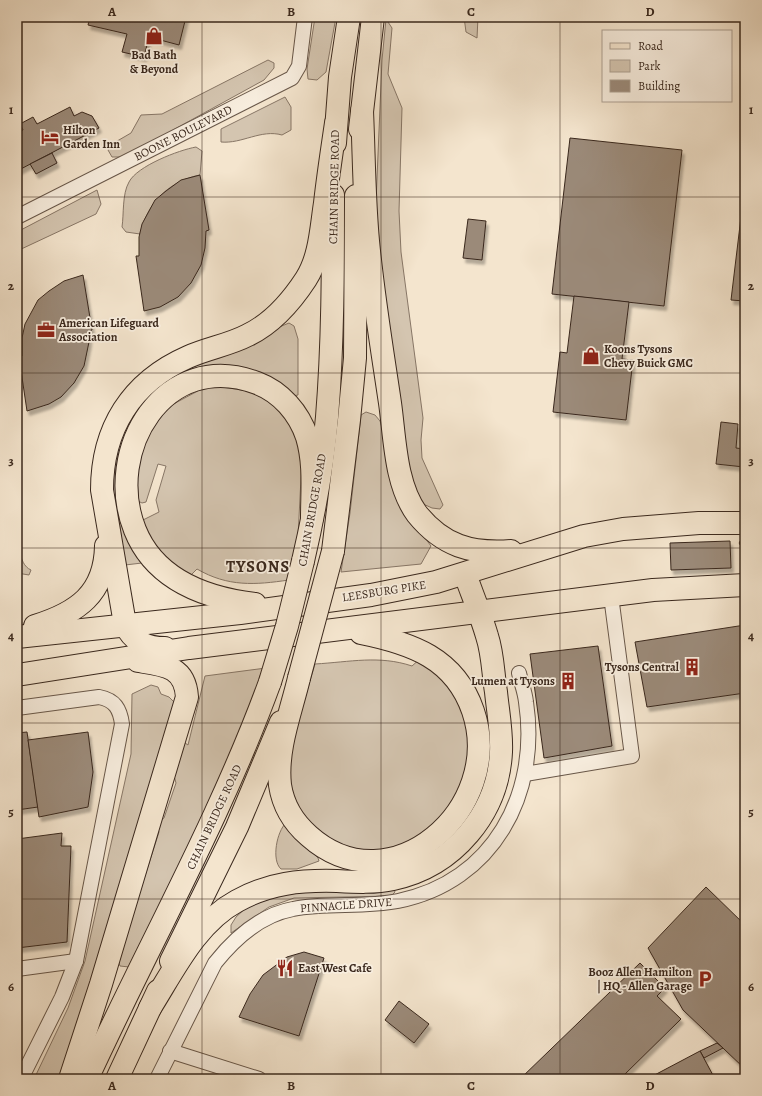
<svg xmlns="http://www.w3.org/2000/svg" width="762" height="1096" viewBox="0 0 762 1096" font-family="Alegreya,serif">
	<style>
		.green { fill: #d4c5b0; stroke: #877666 }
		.building { fill: #9b8a79; stroke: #3a281d; filter: url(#shadow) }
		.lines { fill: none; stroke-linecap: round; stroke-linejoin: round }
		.minor-casing { stroke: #685749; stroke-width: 16 }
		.primary-casing { stroke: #3a281d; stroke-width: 24 }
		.trunk-casing { stroke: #3a281d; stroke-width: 24 }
		.minor { stroke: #f8eedf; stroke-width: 14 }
		.primary { stroke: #f4e5ce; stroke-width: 22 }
		.trunk { stroke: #f4e5ce; stroke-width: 22 }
		.rail-casing { stroke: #3a281d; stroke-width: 4.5 }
		.rail { stroke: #f8eedf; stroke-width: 3; stroke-dasharray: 9; stroke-linecap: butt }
		.primary-bridge-casing { stroke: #3a281d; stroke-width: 24; stroke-linecap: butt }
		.primary-bridge { stroke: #f4e5ce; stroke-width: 22 }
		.grid { fill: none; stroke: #3a281d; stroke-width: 1; stroke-opacity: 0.55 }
		.labels { text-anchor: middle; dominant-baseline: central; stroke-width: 3.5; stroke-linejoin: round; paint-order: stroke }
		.poi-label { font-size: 12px; font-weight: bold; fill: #3a281d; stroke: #f8eedf; text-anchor: start }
		.street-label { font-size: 12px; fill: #3a281d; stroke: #f8eedf }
		.district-label { font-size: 16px; font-weight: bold; letter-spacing: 1px; fill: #3a281d; stroke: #f8eedf }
		.neatline { fill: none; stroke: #3a281d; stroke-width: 1.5 }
		.grid-label { font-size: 13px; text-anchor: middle; font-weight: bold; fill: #3a281d }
	</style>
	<defs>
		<filter id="shadow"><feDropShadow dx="2.5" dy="4.5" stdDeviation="1" flood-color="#0004"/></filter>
	</defs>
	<rect width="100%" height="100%" fill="#f4e5ce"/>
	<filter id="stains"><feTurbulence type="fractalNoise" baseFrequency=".005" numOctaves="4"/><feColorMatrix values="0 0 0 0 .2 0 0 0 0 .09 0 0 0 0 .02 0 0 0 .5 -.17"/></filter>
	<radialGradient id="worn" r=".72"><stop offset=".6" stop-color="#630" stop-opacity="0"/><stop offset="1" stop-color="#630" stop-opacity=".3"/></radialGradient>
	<!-- green -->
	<g class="green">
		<polygon points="315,17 336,17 326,72 317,80 308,79 307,69"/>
		<polygon points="464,17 478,17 477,38 466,32"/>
		<polygon points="386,19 392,28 388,74 402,108 399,211 401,252 423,418 421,440 422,458 443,505 440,509 432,508 421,503 408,470 382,277 376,202 382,60"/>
		<polygon points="268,60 274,63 274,68 264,80 124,157 112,157 108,150 112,144 131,133 141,115 162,114"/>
		<path d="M285,97l6,10v23l-9,5c-21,-6 -40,9 -61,7v-13z"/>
		<path d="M196,147l6,4 -2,24c-31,6 -53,28 -60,59l-14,-2 -4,-5c2,-13 0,-33 7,-45 8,-16 50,-32 67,-35z"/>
		<polygon points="97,190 101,204 96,214 17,251 17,232"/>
		<polygon points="289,323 294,326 298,339 298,395 293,396 221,367 130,436 142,563 125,565 115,490 115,474 118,455 125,436 147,392 176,369"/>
		<path d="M209,385l52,8 32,31 9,34 -4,79 -9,43c-34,5 -61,7 -92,-11l-7,7 -24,-16 -12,-12 -13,-27 18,-9 -3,-12 10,-34 -8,-2 -12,38 -4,1 -4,-2 -1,-39 5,-19 24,-35z"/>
		<polygon points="366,412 375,415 380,421 410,518 431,546 421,564 341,572 350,513 361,415"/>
		<path d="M17,526c2,12 0,38 14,44l-2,5 -12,-2z"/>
		<path d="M421,658l17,11 25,37 9,60 -19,47 -54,38h-53l-35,-23 -20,-33 -3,-21 5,-35 22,-75c35,-2 64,-9 97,2z"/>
		<polygon points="266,668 251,711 134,962 129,967 120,966 118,960 159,832 156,823 164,818 176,783 173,772 182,741 188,745 205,676"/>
		<polygon points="151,685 158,687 161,694 169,697 175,703 63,1079 34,1079 68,1008 85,961 131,754 132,694"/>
		<path d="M286,823l32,35 1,3 -22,8h-16c-10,-9 -4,-38 5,-46z"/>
		<polygon points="393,886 395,892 391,896 294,898 269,907 231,933 231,925 236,917 247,907 271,894"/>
	</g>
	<!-- building -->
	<g class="building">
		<polygon points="90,17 186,17 179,45 149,37 144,57 122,52 127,34 88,25"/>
		<polygon points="70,107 74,116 82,112 92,116 99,128 17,171 17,150 21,148 17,140 17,133 23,130 20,124 33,117 37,124"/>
		<polygon points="570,138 682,150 664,306 552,294"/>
		<polygon points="52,153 57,163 36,174 30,164"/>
		<polygon points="200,175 209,230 206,231 205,248 201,265 191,283 178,297 160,307 144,311 136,256 139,256 139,237 142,224 155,200 166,191 181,180"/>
		<polygon points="745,184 745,301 731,300"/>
		<polygon points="468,219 486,221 482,260 463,258"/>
		<polygon points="83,275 92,330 89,331 89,342 84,366 74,383 61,397 49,404 27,411 19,357 22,356 22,338 25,324 38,300 49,291 64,281"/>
		<polygon points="574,296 629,302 622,359 633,360 626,420 553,412 560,352 567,353"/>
		<polygon points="721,422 738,424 736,448 745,449 744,467 716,464"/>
		<polygon points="730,541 731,568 671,570 670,543"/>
		<polygon points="745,625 745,693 647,707 635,642"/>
		<polygon points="598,646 612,746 544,758 530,654"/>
		<polygon points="27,732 38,807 17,810 17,733"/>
		<polygon points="88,732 93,772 88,807 39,817 28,740"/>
		<polygon points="62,833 61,846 71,846 67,942 17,948 17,839"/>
		<polygon points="706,887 745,925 745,1069 683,1010 648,948"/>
		<polygon points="304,952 324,958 299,1036 239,1017 250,994 263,975 287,957"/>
		<polygon points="640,963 665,988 657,996 681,1019 620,1079 520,1079"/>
		<polygon points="399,1001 429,1024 414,1043 385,1020"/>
		<polygon points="717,1043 723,1048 704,1058 700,1051"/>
		<polygon points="700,1051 715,1079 647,1079"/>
	</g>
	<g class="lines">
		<!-- minor casing -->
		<g class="minor-casing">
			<g id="minor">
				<polyline points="17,217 292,78 299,66 305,17"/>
				<path d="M17,708l82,-11c16,3 21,12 23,27l-46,237 -14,36 -41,82"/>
				<polyline points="525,774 632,756 611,596"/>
				<polyline points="17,969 76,961"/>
				<polyline points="170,1051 259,1079"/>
				<path d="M157,1079l58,-116c20,-25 45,-48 78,-54 34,-7 70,-1 105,-8 95,-19 142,-107 128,-199 -1,-10 -5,-20 -7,-29"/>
			</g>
		</g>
		<!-- primary casing -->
		<g class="primary-casing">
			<g id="primary">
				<polyline points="360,129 373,17"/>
				<polyline points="335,143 340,77 349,17"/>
				<polyline points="333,551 349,420 355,358 356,196"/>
				<path d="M303,561c11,-47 20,-96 24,-144 6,-74 6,-148 6,-222"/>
				<polyline points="171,961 237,827 281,722"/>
				<path d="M87,1079c61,-133 133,-260 183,-397"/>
				<polyline points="117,1079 158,991"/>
			</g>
		</g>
		<!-- trunk casing -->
		<g class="trunk-casing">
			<g id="trunk">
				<path d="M362,111c2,43 2,87 6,130 5,54 14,108 22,162 5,35 5,81 27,111 26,32 54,40 94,37"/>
				<path d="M255,604c-50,-6 -100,-24 -120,-74 -32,-80 30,-182 122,-147 24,9 42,30 50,54 8,27 5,54 5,81"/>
				<path d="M35,626c42,-13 70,-32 71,-80"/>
				<polyline points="17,637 240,613 371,595 436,582 584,536 623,529 699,523 745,523"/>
				<path d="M165,648c-18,0 -32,-6 -40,-24l-23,-134c0,-61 29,-108 86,-133 20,-9 41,-12 60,-22 25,-12 43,-33 58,-56 14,-22 15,-50 19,-76 3,-27 7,-53 11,-80"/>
				<polyline points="17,675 189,648 653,590 745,585"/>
				<path d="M299,678c-8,34 -23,71 -19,107 3,20 14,38 29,51 82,73 197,-28 164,-125 -18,-53 -62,-68 -112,-78"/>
				<path d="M150,1008c24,-38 46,-85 87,-107 32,-18 64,-21 100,-20 19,1 38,2 56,-2 61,-13 105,-66 108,-127 1,-20 -3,-40 -5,-60 -3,-18 -3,-38 -9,-56 -6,-21 -15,-42 -22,-62"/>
				<path d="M70,1079l31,-95 86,-287c-2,-31 -23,-32 -49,-36"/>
			</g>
		</g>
		<!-- minor -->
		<use href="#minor" class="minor"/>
		<!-- primary -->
		<use href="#primary" class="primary"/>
		<!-- trunk -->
		<use href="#trunk" class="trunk"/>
		<!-- rail casing -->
		<g class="rail-casing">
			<g id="rail">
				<polyline points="741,543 745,543"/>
				<polyline points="743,565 745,565"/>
			</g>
		</g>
		<!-- rail -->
		<use href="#rail" class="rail"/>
		<!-- primary-bridge casing -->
		<g class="primary-bridge-casing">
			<g id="primary-bridge">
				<polyline points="299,678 333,551"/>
				<polyline points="270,682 287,626 303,561"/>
			</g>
		</g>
		<!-- primary-bridge -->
		<use href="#primary-bridge" class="primary-bridge"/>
	</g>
	<!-- grid -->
	<path class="grid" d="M202,17v1062M381,17v1062M560,17v1062M17,197h728M17,373h728M17,548h728M17,723h728M17,899h728"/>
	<!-- icons -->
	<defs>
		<g id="shop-bare" transform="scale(1.38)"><path d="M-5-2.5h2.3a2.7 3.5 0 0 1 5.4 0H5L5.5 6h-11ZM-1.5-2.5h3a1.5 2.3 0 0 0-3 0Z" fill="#8f2418" stroke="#f8eedf" stroke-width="2.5" paint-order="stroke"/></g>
		<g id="hotel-bare" transform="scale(1.38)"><path d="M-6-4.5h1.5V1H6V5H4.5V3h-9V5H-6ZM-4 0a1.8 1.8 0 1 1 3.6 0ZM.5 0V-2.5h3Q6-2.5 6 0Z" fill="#8f2418" stroke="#f8eedf" stroke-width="2.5" paint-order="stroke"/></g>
		<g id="office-bare" transform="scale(1.38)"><path d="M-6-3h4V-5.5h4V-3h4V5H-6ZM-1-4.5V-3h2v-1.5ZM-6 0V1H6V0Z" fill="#8f2418" stroke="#f8eedf" stroke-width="2.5" paint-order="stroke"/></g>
		<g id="building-bare" transform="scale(1.38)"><path d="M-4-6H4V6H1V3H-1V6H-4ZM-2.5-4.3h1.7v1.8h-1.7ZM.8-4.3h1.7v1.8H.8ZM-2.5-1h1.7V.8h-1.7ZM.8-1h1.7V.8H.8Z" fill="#8f2418" stroke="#f8eedf" stroke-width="2.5" paint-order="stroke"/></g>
		<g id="restaurant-bare" transform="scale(1.38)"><path d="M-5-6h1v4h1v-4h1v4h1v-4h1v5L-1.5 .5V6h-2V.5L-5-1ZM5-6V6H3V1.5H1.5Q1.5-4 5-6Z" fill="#8f2418" stroke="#f8eedf" stroke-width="2.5" paint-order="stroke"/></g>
		<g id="parking-bare" transform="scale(1.38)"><path d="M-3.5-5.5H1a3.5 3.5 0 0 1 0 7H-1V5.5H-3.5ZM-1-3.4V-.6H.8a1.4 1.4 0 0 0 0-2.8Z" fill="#8f2418" stroke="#f8eedf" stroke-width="2.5" paint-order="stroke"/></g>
	</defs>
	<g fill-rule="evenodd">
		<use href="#shop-bare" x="154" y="36"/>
		<use href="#hotel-bare" x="50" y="137"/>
		<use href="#office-bare" x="46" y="330"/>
		<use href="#shop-bare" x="591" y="356"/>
		<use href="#building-bare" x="692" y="667"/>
		<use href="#building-bare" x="568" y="681"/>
		<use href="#restaurant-bare" x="285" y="968"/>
		<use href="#parking-bare" x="705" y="979"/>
	</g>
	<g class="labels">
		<!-- poi labels -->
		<g class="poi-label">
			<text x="154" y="55" text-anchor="middle">Bad Bath<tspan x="154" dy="14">&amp; Beyond</tspan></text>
			<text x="63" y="130">Hilton<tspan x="63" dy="14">Garden Inn</tspan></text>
			<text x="59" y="323">American Lifeguard<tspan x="59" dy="14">Association</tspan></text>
			<text x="604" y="349">Koons Tysons<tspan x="604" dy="14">Chevy Buick GMC</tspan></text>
			<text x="679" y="667" text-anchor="end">Tysons Central</text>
			<text x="555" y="681" text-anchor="end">Lumen at Tysons</text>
			<text x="298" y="968">East West Cafe</text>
			<text x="692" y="972" text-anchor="end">Booz Allen Hamilton<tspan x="692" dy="14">| HQ - Allen Garage</tspan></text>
		</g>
		<!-- street labels -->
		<g class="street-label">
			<text transform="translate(183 133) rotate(-27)">BOONE BOULEVARD</text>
			<text transform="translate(334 187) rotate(-89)">CHAIN BRIDGE ROAD</text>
			<text transform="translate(312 510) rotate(-80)">CHAIN BRIDGE ROAD</text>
			<text transform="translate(384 591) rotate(-9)">LEESBURG PIKE</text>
			<text transform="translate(214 817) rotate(-65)">CHAIN BRIDGE ROAD</text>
			<text transform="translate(346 905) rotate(-4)">PINNACLE DRIVE</text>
		</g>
		<!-- district labels -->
		<g class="district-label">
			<text x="258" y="567">TYSONS</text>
		</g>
	</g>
	<!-- margin -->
	<rect width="762" height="1096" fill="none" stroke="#f4e5ce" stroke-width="44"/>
	<!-- legend -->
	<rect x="602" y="30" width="130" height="72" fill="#f8eedf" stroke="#ac9f91"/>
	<rect x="610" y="43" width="20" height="6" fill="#f4e5ce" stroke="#ac9f91"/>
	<text x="638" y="50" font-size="12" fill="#3a281d">Road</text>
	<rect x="610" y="60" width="20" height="12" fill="#d4c5b0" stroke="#ac9f91"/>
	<text x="638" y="70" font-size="12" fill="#3a281d">Park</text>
	<rect x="610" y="80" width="20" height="12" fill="#9b8a79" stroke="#ac9f91"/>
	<text x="638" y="90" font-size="12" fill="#3a281d">Building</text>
	<rect x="22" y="22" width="718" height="1052" class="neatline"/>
	<g class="grid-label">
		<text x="112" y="16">A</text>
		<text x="291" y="16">B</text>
		<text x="471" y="16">C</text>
		<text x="650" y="16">D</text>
		<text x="11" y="114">1</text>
		<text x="751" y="114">1</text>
		<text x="11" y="290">2</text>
		<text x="751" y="290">2</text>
		<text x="11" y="465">3</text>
		<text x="751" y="465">3</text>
		<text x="11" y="640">4</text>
		<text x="751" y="640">4</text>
		<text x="11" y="816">5</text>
		<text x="751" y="816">5</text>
		<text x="11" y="991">6</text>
		<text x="751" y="991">6</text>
		<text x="112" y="1090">A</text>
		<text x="291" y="1090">B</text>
		<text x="471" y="1090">C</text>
		<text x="650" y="1090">D</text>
	</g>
	<rect width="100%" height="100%" filter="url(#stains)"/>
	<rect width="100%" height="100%" fill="url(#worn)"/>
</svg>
